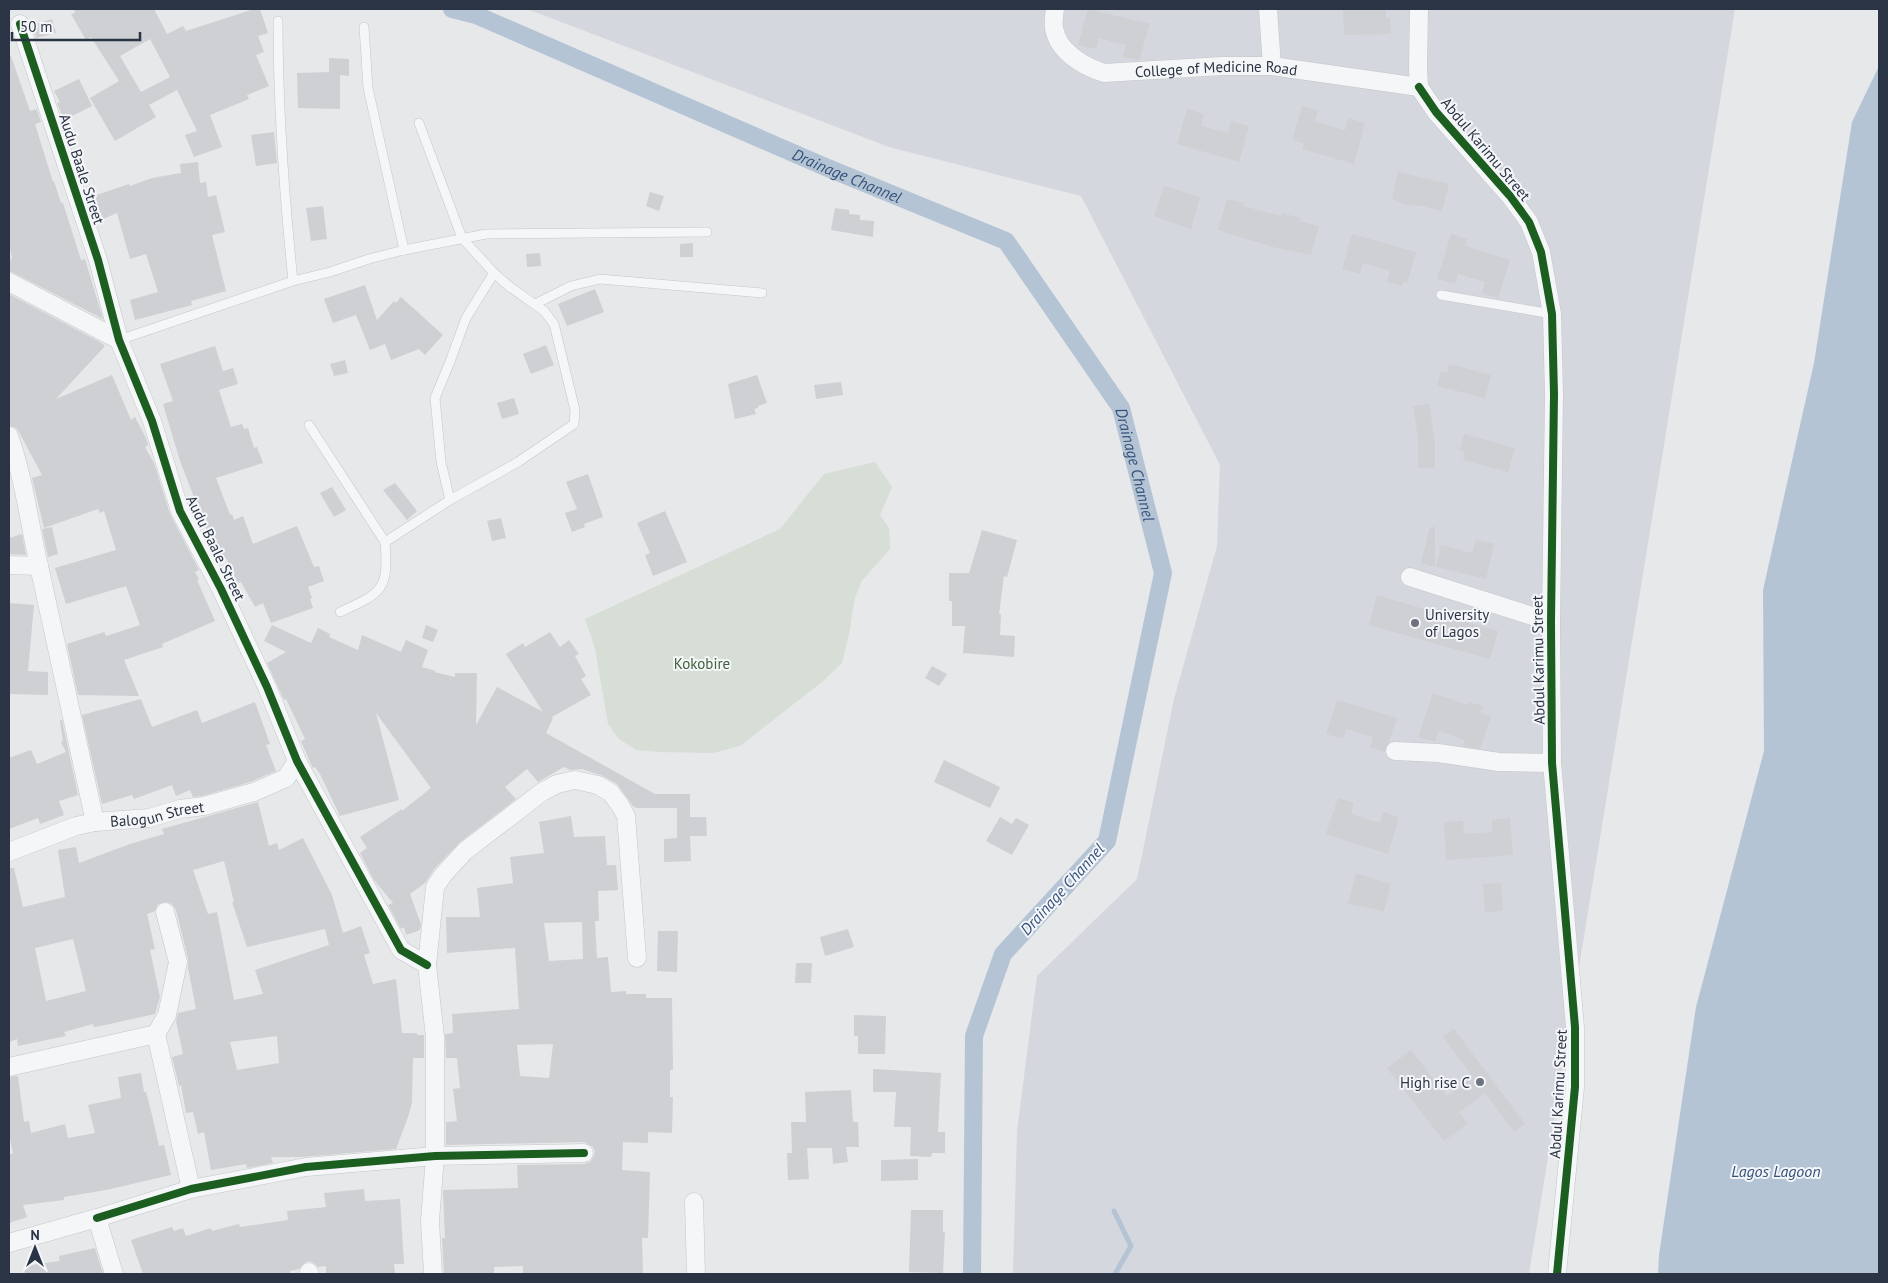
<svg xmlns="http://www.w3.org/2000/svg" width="1888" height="1283" viewBox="0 0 1888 1283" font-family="'PT Sans',sans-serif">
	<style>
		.built { fill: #d4d7dd }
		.green { fill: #d6ded6 }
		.water { fill: #b4c4d5 }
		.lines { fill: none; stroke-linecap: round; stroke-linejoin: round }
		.stream { stroke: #b4c4d5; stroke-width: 5 }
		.canal { stroke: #b4c4d5; stroke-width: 18 }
		.building { fill: #ced0d3; fill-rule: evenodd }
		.lane-casing { stroke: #c4c6c8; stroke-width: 10 }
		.street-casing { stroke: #c4c6c8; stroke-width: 19 }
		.lane { stroke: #f5f6f7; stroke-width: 9 }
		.street { stroke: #f5f6f7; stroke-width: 18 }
		.cycleway-casing { stroke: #f4f6f9; stroke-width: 11 }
		.cycleway { stroke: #1b5e20; stroke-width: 8 }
		.poi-dot { fill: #6c737f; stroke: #f4f6f9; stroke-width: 2 }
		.labels { text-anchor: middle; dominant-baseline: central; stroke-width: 4; stroke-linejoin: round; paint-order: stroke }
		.street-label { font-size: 15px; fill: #2b3445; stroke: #f4f6f9 }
		.poi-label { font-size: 15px; fill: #2b3445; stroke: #f4f6f9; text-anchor: start }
		.park-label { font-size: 15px; fill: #3f6138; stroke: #f4f6f9 }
		.water-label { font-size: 16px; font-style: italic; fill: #34527a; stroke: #f4f6f9 }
	</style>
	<rect width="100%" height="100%" fill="#e6e8ea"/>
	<!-- built -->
	<polygon class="built" points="527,9 1735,9 1529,1274 1013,1274 1017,1131 1037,976 1137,879 1174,699 1217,546 1220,465 1081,196 889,147"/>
	<!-- green -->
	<polygon class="green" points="875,462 892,487 880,515 889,528 890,549 861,582 854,601 850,630 842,663 822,682 740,746 713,753 659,752 636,750 619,739 608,724 595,648 585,619 780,529 824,474"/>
	<!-- water -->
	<polygon class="water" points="1879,66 1879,1274 1658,1274 1659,1255 1696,1007 1764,751 1763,590 1814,363 1852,122"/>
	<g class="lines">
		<!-- stream -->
		<polyline class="stream" points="1114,1211 1131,1246 1115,1274"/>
		<!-- canal -->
		<path class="canal" id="s1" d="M452,9l24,6 347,151 183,75 115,167 42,165 -56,268 -104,113 -29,82 -2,238"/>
	</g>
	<!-- building -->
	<g class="building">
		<path d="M74,9h80l13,25 16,-8 3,5 68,-22h6l8,24 -10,3 6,16 -8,3 13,31 -22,9 2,4 -39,16 12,32 -28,10 -9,-22 12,-4 -20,-41 -28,15 7,12 -41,24 -25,-43 29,-17 -28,-44 -5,3 -15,-26 4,-1zM150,39l20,38 -29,15 -21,-36z"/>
		<polygon points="1088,9 1150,24 1139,60 1123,57 1126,45 1099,38 1096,49 1078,45"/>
		<polygon points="1343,9 1386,9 1386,18 1390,18 1391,34 1344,35"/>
		<polygon points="52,19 56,33 36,38 32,25"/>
		<polygon points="9,56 11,56 30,111 37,109 41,122 35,124 53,182 54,181 61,203 63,203 81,260 85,259 103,319 14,273 9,271 9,263 12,257 9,246"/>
		<polygon points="329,58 349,59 349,76 340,75 340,109 298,108 297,73 329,72"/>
		<polygon points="79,79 92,106 64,120 57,103 60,102 54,91"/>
		<polygon points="1302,106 1318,110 1315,122 1345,130 1348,118 1365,123 1354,164 1302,149 1304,143 1292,140"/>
		<polygon points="1187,109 1204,114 1201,126 1228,133 1231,121 1249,126 1239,162 1177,144"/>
		<polygon points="274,132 277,163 256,166 251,135"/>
		<polygon points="198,162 200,183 206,182 208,197 216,195 225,232 212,235 226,291 191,301 192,305 135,320 130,300 158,292 146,254 130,259 117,213 103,219 94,196 129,184 130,186 152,178 181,173 180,164"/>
		<polygon points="1398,172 1449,184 1442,211 1422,206 1407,205 1392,199"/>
		<polygon points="1164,186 1200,197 1191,229 1154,216"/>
		<polygon points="650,192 664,196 659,211 646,206"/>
		<polygon points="1227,199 1244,203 1243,206 1281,216 1281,213 1300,218 1300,221 1319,226 1311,255 1273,247 1218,230"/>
		<polygon points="323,206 327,239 311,241 306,208"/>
		<polygon points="835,208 849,210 849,214 860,215 860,220 874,221 873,237 831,230"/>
		<polygon points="1352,234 1416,252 1407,283 1403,282 1402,286 1387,282 1390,271 1363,263 1360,274 1342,269"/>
		<polygon points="1451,234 1467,239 1465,246 1510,260 1498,298 1482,293 1485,282 1458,274 1455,284 1437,279"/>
		<polygon points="693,243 693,257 680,257 680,244"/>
		<polygon points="540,253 541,266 527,267 526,254"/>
		<polygon points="365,285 377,320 394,301 396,303 401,297 443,335 425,355 419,349 391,360 385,344 370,350 356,315 333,323 324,299"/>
		<polygon points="595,289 604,312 567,326 558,304"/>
		<polygon points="9,294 100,342 105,346 56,399 112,375 131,420 135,417 146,438 148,445 145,447 154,463 170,514 199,570 195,572 199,579 197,580 215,621 162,644 163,647 124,660 139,696 78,695 67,644 104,632 106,636 140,625 126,586 66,604 55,568 116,550 104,511 100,513 98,509 44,528 32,478 42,475 19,432 16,428 10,426 9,422"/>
		<polygon points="546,345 554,365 531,374 523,354"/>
		<polygon points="215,346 223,371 233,368 238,384 219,390 231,427 242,424 244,429 248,428 254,448 257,447 263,463 216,478 230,515 232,514 234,520 243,516 253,544 297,526 314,567 319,566 324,581 308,587 312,598 310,599 313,608 271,623 263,603 255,607 241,582 238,583 226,558 218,561 206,538 209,536 180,461 163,404 173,401 160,364"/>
		<polygon points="345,360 348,373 334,376 330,364"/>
		<polygon points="1449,364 1491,375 1485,398 1437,386 1441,371 1447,373"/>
		<polygon points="757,375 767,403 758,406 758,408 754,409 756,414 735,419 728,384"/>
		<polygon points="841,382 843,395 816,399 814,385"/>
		<polygon points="514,398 519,414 502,419 497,403"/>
		<polygon points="1429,404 1435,441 1435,468 1418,468 1418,438 1413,406"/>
		<polygon points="1464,434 1515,448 1508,472 1463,460 1465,452 1460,450"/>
		<polygon points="588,474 603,517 584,524 585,527 572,532 565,513 577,509 566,482"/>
		<polygon points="395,483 417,511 407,520 383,490"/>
		<polygon points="332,487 346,510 334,517 320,493"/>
		<polygon points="665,511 687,562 653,576 645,555 650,553 637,523"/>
		<polygon points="501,518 506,538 492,541 487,521"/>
		<polygon points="52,527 58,554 48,557 42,529"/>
		<polygon points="1430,527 1435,527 1435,567 1421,563"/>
		<polygon points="982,530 1017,540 1007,577 1004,576 999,614 1001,614 1000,635 1015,636 1014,657 963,653 965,626 952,626 952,601 949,601 949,573 969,573"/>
		<polygon points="22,534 26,555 9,554 9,538"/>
		<polygon points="1476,540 1494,544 1486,579 1436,567 1441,545 1472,553"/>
		<polygon points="1377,595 1498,631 1490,659 1369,625"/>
		<polygon points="9,603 34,605 28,671 48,672 48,695 9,694"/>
		<polygon points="272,625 311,643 318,628 330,634 329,637 358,650 362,635 401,652 406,640 428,650 422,667 436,671 434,672 455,677 455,673 477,673 476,725 497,687 543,712 506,654 523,643 525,647 550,632 560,647 569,640 579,654 575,656 586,676 581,679 591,695 552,717 553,718 546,733 655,794 690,794 690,817 706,817 707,836 690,836 691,861 664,862 664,839 677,838 677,808 637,808 633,806 617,784 603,776 582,769 570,770 564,767 538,782 527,769 505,787 516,799 459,843 435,868 425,883 410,894 421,924 420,930 406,935 404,927 401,929 388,905 393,903 374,880 360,853 367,848 360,837 402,809 402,811 431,788 376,713 399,800 340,816 320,774 315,767 313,768 310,762 301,741 305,739 286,699 284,700 267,663 286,652 264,641"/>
		<polygon points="426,625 438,630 433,642 422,638"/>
		<polygon points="932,666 947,674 939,686 925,678"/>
		<polygon points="1433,693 1468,705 1469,702 1483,706 1480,713 1491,716 1480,749 1463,746 1465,740 1439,731 1435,742 1418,737"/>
		<polygon points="141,699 152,727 197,710 202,723 255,702 270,744 266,745 276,771 250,782 202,796 193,797 190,790 176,796 172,785 134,799 132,795 102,804 82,715"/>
		<polygon points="1337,700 1397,718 1385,752 1370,747 1373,737 1346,729 1343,739 1326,734"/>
		<polygon points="60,720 62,720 78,795 59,801 64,815 40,824 38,818 9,829 9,758 31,750 37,764 66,752 61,742 63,741"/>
		<polygon points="944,760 1000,787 990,808 934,782"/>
		<polygon points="1338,798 1354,803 1351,814 1380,823 1383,812 1399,817 1388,854 1326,834"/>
		<path d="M258,802l11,44 8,-3 2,7 24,-12 29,57 11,38 18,-7 9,27 -6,2 9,29 23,-5 6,54h15v2h7v23h-11l-1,45 -4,14 -12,32 -94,8h-31l2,6 -26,5 -1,-4 -35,6 -7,-38 -6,2 -5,-22 -7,1 -5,-28 -2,1 -7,-29 11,-3 -7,-33 2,-8 18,-4 -8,-41v-9l-12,-49 -4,-6 -5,-2 -9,2 -3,7 -8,3 8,35 -5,1 10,47 -5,17 -50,11 -11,2 -1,-3 -29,8 2,4 -48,10 -1,-7 -8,3v-174h5l9,39 42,-10 -7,-47 18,-3 3,16 51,-19 34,-10 -2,-5zM224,861l10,41h-2l15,45 78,-18 4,16 -74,25 8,24 -29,6 -17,-88 -9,2 -15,-44zM73,939l13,52 -40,10 -11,-53zM277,1036l2,27 -42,7 -7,-28z"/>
		<path d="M571,816l3,21 31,-1 2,29h9l2,25 -20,1 1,30h-4l2,37 11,-1 3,35 15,-1v3h20v4h26l1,72h-3v27h3l-1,36 -24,-1v11l-25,-1 -1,28 28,2 -2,66h-6l1,36h-120v-8l-29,1v7h-50l-2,-36h3l-2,-48 75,-2 -1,-23 67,-1 6,-2 3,-4 2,-6 -2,-5 -9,-5 -138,3v-23l11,-1 -4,-32 7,-1 -3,-30h-11l-1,-24 8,-1 -1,-19 67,-5 -4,-61 -68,5 -1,-36h34l-3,-29 36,-5 -3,-26 34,-4 -5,-31zM582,922l1,37 -34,2 -5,-38zM553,1044l-4,34 -29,-2 -3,-31z"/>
		<polygon points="1000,817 1012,824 1016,818 1029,825 1012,855 986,841"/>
		<polygon points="1510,818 1513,855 1446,860 1444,822 1463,821 1464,834 1492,832 1492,820"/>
		<polygon points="1356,873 1391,884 1384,911 1348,904"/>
		<polygon points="1501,883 1503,911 1485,912 1483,884"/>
		<polygon points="848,929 854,947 825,956 820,937"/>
		<polygon points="658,931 678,931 677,972 657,971"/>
		<polygon points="796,963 812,963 811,983 795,983"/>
		<polygon points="854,1015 886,1016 885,1054 858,1054 858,1036 854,1036"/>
		<polygon points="1454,1029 1525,1124 1514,1132 1485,1093 1459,1112 1468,1123 1444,1141 1387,1068 1411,1050 1447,1096 1473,1077 1443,1037"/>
		<polygon points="873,1069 941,1073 938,1132 945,1132 945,1153 932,1153 931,1157 910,1156 911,1127 894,1127 896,1092 873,1092"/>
		<polygon points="141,1073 144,1092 146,1092 151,1111 159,1146 164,1145 171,1175 106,1190 64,1197 64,1200 23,1205 27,1217 9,1223 9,1155 13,1153 9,1134 9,1077 18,1076 24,1122 29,1121 31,1133 65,1124 68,1138 95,1133 88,1105 121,1098 118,1077"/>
		<polygon points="851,1090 853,1122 858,1122 859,1147 846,1147 848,1162 833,1164 832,1148 807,1148 809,1179 788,1180 787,1153 792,1153 791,1122 806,1122 805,1092"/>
		<polygon points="918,1159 918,1180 881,1181 881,1160"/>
		<polygon points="364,1189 365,1201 400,1199 404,1264 394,1264 395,1274 326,1274 326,1266 318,1267 314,1263 309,1261 304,1263 299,1269 290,1271 290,1274 143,1274 131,1240 172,1227 174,1231 183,1228 186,1236 211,1228 212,1231 239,1224 240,1227 288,1220 287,1211 326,1207 324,1193"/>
		<polygon points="911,1210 943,1210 943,1232 945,1232 943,1273 909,1272"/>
		<polygon points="95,1248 103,1274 25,1274 24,1266 60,1261 59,1256"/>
	</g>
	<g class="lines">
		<!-- lane casing -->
		<g class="lane-casing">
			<g id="lane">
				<path d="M278,21c0,87 6,173 15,260"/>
				<polyline points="364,27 368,88 404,250"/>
				<polyline points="1441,295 1552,314"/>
				<polyline points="535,304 571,286 600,279 762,293"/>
				<polyline points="119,340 293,281 330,272 369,259 404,250 486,234 707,232"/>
				<polyline points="309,425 385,542"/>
				<polyline points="450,500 441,462 435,398 451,359 466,318 494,273"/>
				<path d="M340,612c42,-19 49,-22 45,-70l65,-42 68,-38 56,-38 1,-14 -21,-86 -10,-13 -34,-24 -16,-14 -32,-35 -43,-115"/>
			</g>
		</g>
		<!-- street casing -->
		<g class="street-casing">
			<g id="street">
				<path id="s2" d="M1055,9c-1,6 -2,13 -1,19 4,24 29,38 50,45l118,-7h50l147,21"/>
				<polyline points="1268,9 1272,66"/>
				<polyline points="1419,9 1418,67 1419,87"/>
				<polyline points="20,24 98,260 119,340 152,421 180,511 221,589 267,687 297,761 401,950 427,965"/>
				<polyline points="1419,87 1436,112 1510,196 1529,222 1541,252 1552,314 1554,394 1551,622 1552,763 1575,1027 1575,1087 1557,1274"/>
				<polyline points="9,282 119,340"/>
				<path d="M9,436c15,42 20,86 30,130 18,85 38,171 56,256"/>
				<polyline points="9,565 39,566"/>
				<polyline points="1410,577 1551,622"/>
				<polyline points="1395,751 1438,753 1499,762 1552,763"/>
				<path id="s3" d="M9,852l67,-26 19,-4 54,-4 31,-9 24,-3 50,-14 32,-14 11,-17"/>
				<polyline points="156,1034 167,1015 178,962 165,912"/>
				<polyline points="9,1067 156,1034 191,1189"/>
				<polyline points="694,1202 696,1274"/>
				<polyline points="97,1218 191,1189 306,1167 435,1156 584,1153"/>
				<polyline points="9,1243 97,1218 114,1274"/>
				<polyline points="309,1272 310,1274"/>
				<polyline points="433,1274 430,1221 435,1156 435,1037 427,965 435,887 443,875 465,851 542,792 557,784 575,780 598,785 611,793 620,805 626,816 637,958"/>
			</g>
		</g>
		<!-- lane -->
		<use href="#lane" class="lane"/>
		<!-- street -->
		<use href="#street" class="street"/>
		<!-- cycleway casing -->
		<g class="cycleway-casing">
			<g id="cycleway">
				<polyline points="20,24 98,260 119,340 152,421 180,511 221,589 267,687 297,761 401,950 427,965"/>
				<polyline points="1419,87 1436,112 1510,196 1529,222 1541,252 1552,314 1554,394 1551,622 1552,763 1575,1027 1575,1087 1557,1274"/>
				<polyline points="97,1218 191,1189 306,1167 435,1156 584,1153"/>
			</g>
		</g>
		<!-- cycleway -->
		<use href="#cycleway" class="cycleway"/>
	</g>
	<!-- markers -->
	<g class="poi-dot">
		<circle cx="1415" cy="623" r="5"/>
		<circle cx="1480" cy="1082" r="5"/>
	</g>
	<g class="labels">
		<!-- street labels -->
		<g class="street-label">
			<text stroke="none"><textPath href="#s2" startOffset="202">College of Medicine Road</textPath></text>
			<text transform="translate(1486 149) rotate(50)">Abdul Karimu Street</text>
			<text transform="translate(82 169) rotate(72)">Audu Baale Street</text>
			<text transform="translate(216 548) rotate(64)">Audu Baale Street</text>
			<text transform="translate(1538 660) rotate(-91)">Abdul Karimu Street</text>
			<text stroke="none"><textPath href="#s3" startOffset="154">Balogun Street</textPath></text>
			<text transform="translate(1558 1094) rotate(-87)">Abdul Karimu Street</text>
		</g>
		<!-- poi labels -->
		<g class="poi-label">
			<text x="1425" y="614">University<tspan x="1425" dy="17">of Lagos</tspan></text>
			<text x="1470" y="1082" text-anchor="end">High rise C</text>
		</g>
		<!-- park labels -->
		<g class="park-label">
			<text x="702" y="663">Kokobire</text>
		</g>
		<!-- water labels -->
		<g class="water-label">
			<text stroke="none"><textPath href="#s1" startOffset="429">Drainage Channel</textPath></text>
			<text stroke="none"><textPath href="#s1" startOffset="862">Drainage Channel</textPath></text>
			<text transform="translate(1062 889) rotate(-48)">Drainage Channel</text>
			<text x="1776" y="1171">Lagos Lagoon</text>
		</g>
	</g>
	<!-- border -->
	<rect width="1888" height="1283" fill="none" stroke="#2b3445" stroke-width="20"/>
	<!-- north arrow -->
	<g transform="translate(35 1248)" stroke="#f4f6f9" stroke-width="4" paint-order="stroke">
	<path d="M0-4L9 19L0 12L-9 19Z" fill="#2b3445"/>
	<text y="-8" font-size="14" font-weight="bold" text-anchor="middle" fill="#2b3445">N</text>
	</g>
	<!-- scale -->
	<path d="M12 32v8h128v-8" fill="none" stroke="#2b3445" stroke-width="2.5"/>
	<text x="20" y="32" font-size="15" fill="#2b3445" stroke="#f4f6f9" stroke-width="4" paint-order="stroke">50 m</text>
</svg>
